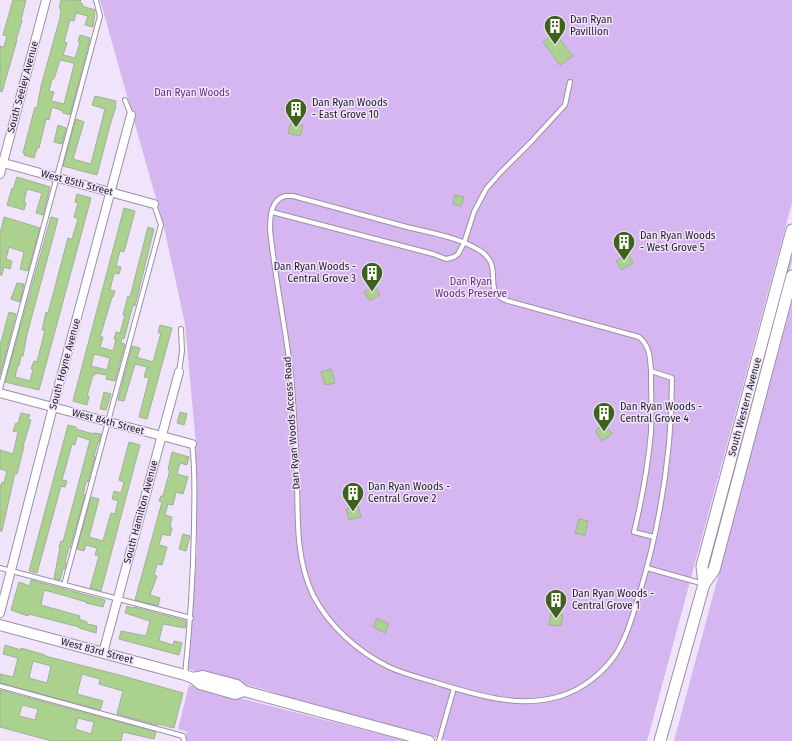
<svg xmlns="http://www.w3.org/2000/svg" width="792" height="741" viewBox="0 0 792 741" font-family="'Fira Sans',sans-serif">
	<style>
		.green { fill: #d5b6f0 }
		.building { fill: #abd18e; stroke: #a2af99; fill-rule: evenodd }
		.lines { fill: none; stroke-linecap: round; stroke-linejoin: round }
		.service-casing { stroke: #9b90a5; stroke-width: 6 }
		.minor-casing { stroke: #9b90a5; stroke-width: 10 }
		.tertiary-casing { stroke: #9b90a5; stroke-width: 12 }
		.secondary-casing { stroke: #9b90a5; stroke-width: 13 }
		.service { stroke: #fff; stroke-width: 4 }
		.minor { stroke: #fff; stroke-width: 8 }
		.tertiary { stroke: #fff; stroke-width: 10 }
		.secondary { stroke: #fff; stroke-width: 11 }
		.labels { text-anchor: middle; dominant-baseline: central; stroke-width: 3; stroke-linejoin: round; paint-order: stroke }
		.poi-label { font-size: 10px; fill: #1e1a22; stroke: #f0e4fb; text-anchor: start }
		.street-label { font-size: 10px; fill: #1e1a22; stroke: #f0e4fb }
		.park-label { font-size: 10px; fill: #5c307c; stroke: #f0e4fb }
	</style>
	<rect width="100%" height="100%" fill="#f0e4fb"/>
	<!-- green -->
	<g class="green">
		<polygon points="100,0 792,0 792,203 647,741 449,741 296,701 266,690 188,669 197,550 196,445 185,324 164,227"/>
		<polygon points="792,247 792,261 708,569 707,568"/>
		<polygon points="792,301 792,741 674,741"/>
		<polygon points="189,685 407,741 185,741 187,732 178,729"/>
	</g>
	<!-- building -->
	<g class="building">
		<polygon points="13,0 26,0 21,20 22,21 16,40 17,40 2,92 0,91 0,46 4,47 7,36 3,35"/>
		<path d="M61,0h20l-1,3 3,1 -1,2 13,4 -1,10 -1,7 -8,-2 3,-9 -12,-3 -2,8 -4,-1 -6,22 3,1 -4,12 12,3 5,-15 -2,-1 2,-7 10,3 -5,20 -15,57 -7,-2v-2l-11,-4 -3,13 -3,-1 -7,29h-2l-3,10 -10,-3 1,-2h-2l12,-46 2,1 4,-22 19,-68 1,-9 -2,-1zM60,60l14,3v2l-10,39 -13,-3 3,-9 -5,-1 3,-12h2z"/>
		<polygon points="555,33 573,56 560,65 543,42"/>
		<polygon points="95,96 116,101 115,105 116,106 110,125 97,175 63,166 76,119 84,122 73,159 91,164 105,109 92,105"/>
		<polygon points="291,122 303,126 300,136 288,133"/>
		<polygon points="58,125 66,128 62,144 54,142"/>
		<polygon points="17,177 50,187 43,215 36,213 42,193 27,189 24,202 26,203 24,210 7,205 12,188 13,189"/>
		<polygon points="77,194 91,198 39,390 5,382 51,217 58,219 27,334 23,356 21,356 19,366 18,365 15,377 30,381 33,369 31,369 34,361 37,362 45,330 42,330 46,312 48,313 68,238 72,239 78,219 74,217 78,203 75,202"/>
		<polygon points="455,195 464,197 461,206 453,204"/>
		<path d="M124,208l11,3 -11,41 -4,-1 -4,15 5,1 -2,7 -5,-1 -4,17 5,1 -2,6h-1l-12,40h3l-3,10 13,4 3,-12h-2l2,-7 4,1 5,-18h-2l5,-19 2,1 18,-70 6,2 -19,77 -2,-1 -9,34 -2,-1 -1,5 4,1 -10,37 -9,-2 1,-4 -12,-2v2h-2l-6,21h2l-2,9 -14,-4zM94,354l16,4 -3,12 -16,-4z"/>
		<polygon points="4,217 40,228 28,271 20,269 24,252 9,247 6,259 12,261 10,269 4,267 2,275 0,275 0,234"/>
		<polygon points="628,254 633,263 621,270 616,261"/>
		<polygon points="17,283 24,284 20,302 11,299"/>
		<polygon points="374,286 380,294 370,301 364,292"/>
		<polygon points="9,312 16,314 0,375 0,342 1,342"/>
		<polygon points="160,325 172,328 147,419 139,417 149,378 144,377 147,367 135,364 124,401 118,400 132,346 140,348 137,357 139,358 153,362 161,333 158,333"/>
		<polygon points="331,369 335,383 325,385 321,372"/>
		<polygon points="104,392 111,394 106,410 100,409"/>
		<polygon points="180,412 187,414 184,425 177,423"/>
		<polygon points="21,413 30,415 28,419 31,420 23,446 24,446 17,474 15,473 2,531 0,531 0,488 2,482 4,483 7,471 0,469 0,450 13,454 18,432 13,431 16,423 18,424"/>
		<polygon points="605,424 612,434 602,441 595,431"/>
		<polygon points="68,425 76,427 76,429 93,434 93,433 101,434 99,442 98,442 94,456 95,457 88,482 86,482 83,495 85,495 70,548 69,547 65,562 66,562 65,569 63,569 60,580 54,578 60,548 59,548 61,541 63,542 90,440 77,436 75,445 72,444 62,480 67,481 65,487 61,486 37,573 29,571"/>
		<polygon points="129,442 140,445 101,591 90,588 99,556 95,555 97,548 86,545 84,551 77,549 91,497 99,499 89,537 103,541 111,513 115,514 118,501 112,499 114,491 121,493 124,482 119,480"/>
		<polygon points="172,452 189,457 187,465 180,463 177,474 188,477 183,494 176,492 173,505 168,504 165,515 172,517 170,527 172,528 170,536 162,534 159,545 167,547 162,565 157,564 154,575 157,576 150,595 160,598 158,606 135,600 162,502 159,501 161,496 163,496 170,470 168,470"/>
		<polygon points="358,506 361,517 349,520 346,509"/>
		<polygon points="579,519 588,521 585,535 575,533"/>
		<polygon points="183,534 190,536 186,551 179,549"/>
		<polygon points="31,580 105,600 103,607 86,603 86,602 66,596 44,590 41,605 80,616 79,619 87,622 87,624 97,626 96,633 79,628 79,627 29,614 28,616 11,610 19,582 30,586"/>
		<polygon points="127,606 133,608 134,607 186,621 185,628 163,624 159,640 160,641 173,645 174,641 182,643 179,655 119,639 121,631 146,636 150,621 125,613"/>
		<polygon points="551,613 563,615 561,626 549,625"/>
		<polygon points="377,618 389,624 385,633 373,627"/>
		<path d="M5,645l16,5v-2l24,7v1l78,20 60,17 -9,35 -16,-4 -1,1 -40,-11 6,-23 -24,-7 1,-5 -18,-5 -5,20 26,7 -3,9 -100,-27v-9l13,3 5,-19 -15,-4zM33,661l18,5 -4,17 -18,-5z"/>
		<path d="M0,690l156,42 -2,7 -31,-7 -2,9h-69l-52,-14zM22,705l16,4 -3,11 -16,-4zM78,718l16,4 -3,12 -16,-5z"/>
	</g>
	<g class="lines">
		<!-- service casing -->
		<g class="service-casing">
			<g id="service">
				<polyline points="125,100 131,115"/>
				<path d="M285,196h8c38,10 76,21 114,31 24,6 51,10 72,23 28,17 0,42 29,51l131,36c11,9 11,21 12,34l21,7c0,74 -11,143 -32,214 -7,21 -12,43 -24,62 -13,19 -33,35 -55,42 -42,13 -84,-1 -124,-13 -16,-5 -33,-9 -48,-16 -31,-15 -60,-41 -76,-72 -18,-38 -15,-79 -16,-119 -1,-31 -3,-61 -5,-91 -5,-53 -17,-104 -22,-156 0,-13 1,-29 15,-33z"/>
				<polyline points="272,212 433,254 446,259 454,257 458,254 464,243 474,212 486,189 500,173 530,143 565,105 570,82"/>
				<path d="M651,371c0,21 1,41 0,61 -3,34 -9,67 -17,100l20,5"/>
				<polyline points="179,372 182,351 181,329"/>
				<polyline points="0,389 100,16 96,0"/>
				<polyline points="0,568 191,618"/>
				<polyline points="647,568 704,584"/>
				<polyline points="64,585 161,225 154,204"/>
				<path d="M185,675c5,-49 8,-97 9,-146 0,-28 2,-56 -2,-85"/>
				<polyline points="0,686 183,736 184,741"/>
				<polyline points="439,741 454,688"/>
			</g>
		</g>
		<!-- minor casing -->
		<g class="minor-casing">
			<g id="minor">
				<polyline points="0,162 154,204"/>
				<polyline points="0,174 46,0"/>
				<polyline points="0,393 192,444"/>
				<polyline points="0,613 53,407 131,115"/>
				<polyline points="103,653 179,372"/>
			</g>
		</g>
		<!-- tertiary casing -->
		<g class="tertiary-casing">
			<g id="tertiary">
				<polyline points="0,625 185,675 193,678 200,684 235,694 244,691"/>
				<polyline points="193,678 203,676 237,685 244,691 429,741"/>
			</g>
		</g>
		<!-- secondary casing -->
		<g class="secondary-casing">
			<g id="secondary">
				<polyline points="704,584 702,566 792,230"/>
				<polyline points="660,741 704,584 714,570 792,276"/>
			</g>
		</g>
		<!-- service -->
		<use href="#service" class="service"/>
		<!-- minor -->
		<use href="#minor" class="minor"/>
		<!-- tertiary -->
		<use href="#tertiary" class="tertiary"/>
		<!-- secondary -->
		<use href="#secondary" class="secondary"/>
	</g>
	<!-- icons -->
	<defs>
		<g id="building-pin" transform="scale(1.15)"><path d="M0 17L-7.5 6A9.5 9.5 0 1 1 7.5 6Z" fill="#3f621a" stroke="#f0e4fb"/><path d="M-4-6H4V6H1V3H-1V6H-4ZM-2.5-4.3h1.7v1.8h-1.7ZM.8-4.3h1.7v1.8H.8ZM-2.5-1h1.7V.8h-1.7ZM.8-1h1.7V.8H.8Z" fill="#fff"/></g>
	</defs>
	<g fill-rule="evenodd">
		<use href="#building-pin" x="555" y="26"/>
		<use href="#building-pin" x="296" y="109"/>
		<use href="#building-pin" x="624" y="242"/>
		<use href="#building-pin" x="372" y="273"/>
		<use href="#building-pin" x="604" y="413"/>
		<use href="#building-pin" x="353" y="493"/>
		<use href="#building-pin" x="556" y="600"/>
	</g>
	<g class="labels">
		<!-- poi labels -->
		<g class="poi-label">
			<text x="570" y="20">Dan Ryan<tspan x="570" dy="12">Pavillion</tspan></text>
			<text x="312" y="103">Dan Ryan Woods<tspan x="312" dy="12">- East Grove 10</tspan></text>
			<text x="640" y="236">Dan Ryan Woods<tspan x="640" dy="12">- West Grove 5</tspan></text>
			<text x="356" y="267" text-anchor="end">Dan Ryan Woods -<tspan x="356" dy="12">Central Grove 3</tspan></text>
			<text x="620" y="407">Dan Ryan Woods -<tspan x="620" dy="12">Central Grove 4</tspan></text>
			<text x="368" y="487">Dan Ryan Woods -<tspan x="368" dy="12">Central Grove 2</tspan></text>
			<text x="572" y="594">Dan Ryan Woods -<tspan x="572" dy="12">Central Grove 1</tspan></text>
		</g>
		<!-- street labels -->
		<g class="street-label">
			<text transform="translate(23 87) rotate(-75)">South Seeley Avenue</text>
			<text transform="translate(77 183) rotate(15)">West 85th Street</text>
			<text transform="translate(65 364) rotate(-75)">South Hoyne Avenue</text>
			<text transform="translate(745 407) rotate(-75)">South Western Avenue</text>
			<text transform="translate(108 422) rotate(15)">West 84th Street</text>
			<text transform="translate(292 423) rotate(-94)">Dan Ryan Woods Access Road</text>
			<text transform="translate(141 512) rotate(-75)">South Hamilton Avenue</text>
			<text transform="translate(97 651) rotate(15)">West 83rd Street</text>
		</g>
		<!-- park labels -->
		<g class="park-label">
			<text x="192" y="93">Dan Ryan Woods</text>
			<text x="471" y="282">Dan Ryan<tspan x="471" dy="12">Woods Preserve</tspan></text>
		</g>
	</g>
</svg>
